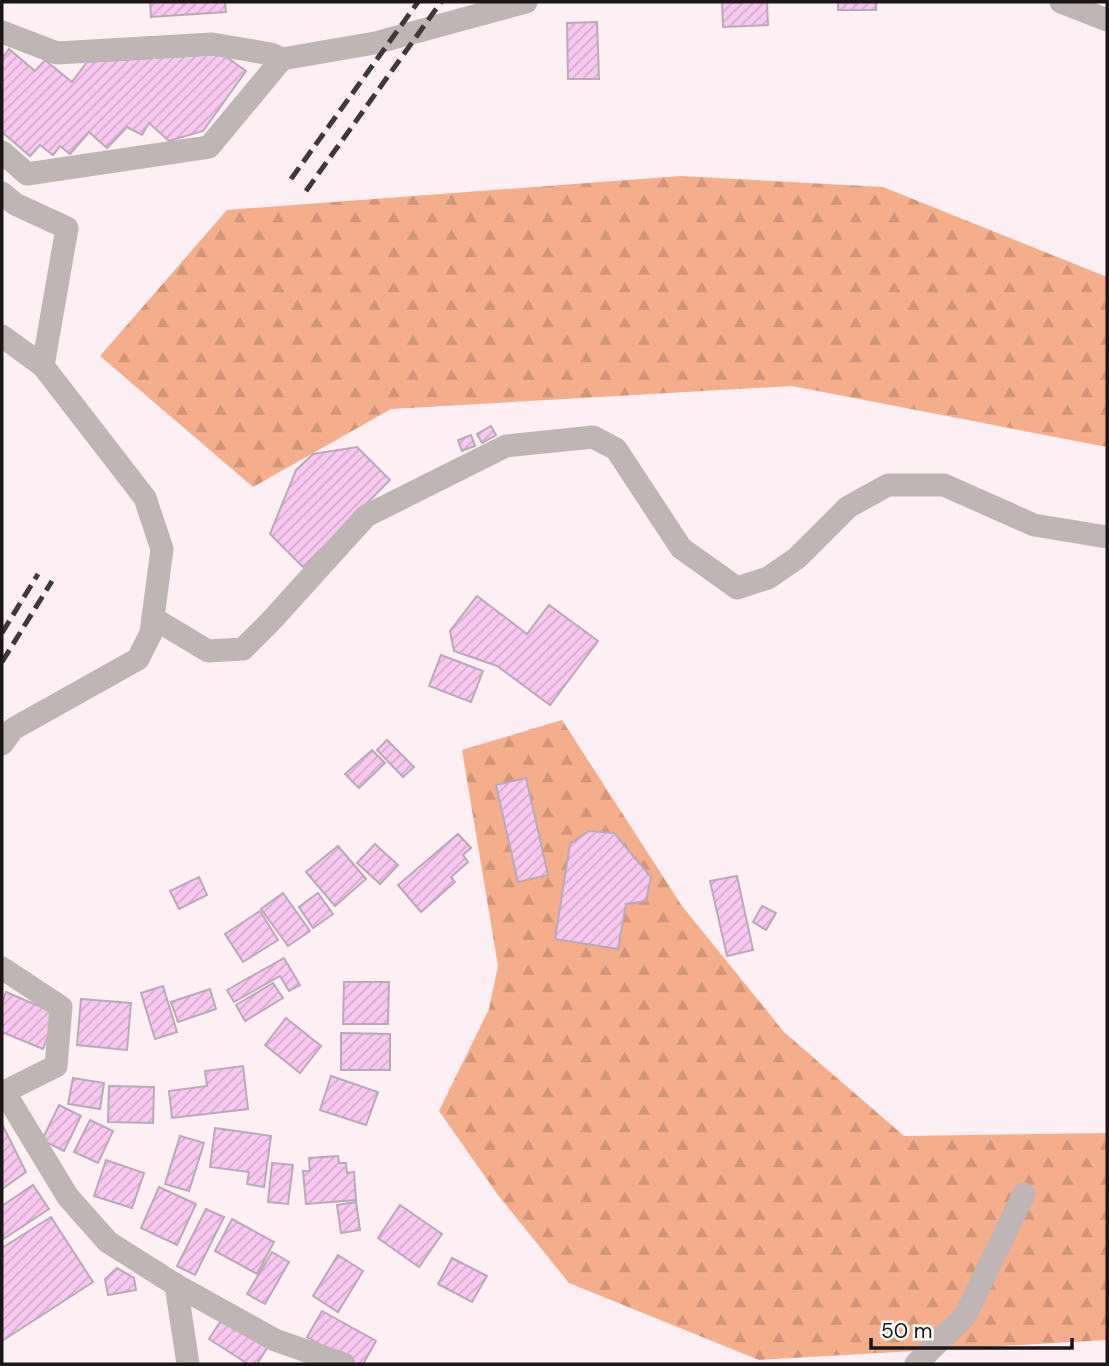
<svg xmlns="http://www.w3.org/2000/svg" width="1109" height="1366" viewBox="0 0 1109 1366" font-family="'DM Sans',sans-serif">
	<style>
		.forest { fill: url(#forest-firs) }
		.building { fill: url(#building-hatch); stroke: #baaab7; stroke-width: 2 }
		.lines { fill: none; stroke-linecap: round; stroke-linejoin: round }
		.minor { stroke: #c0b5b5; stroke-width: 23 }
		.rail { stroke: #41383b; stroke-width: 5; stroke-dasharray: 14 7; stroke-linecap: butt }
	</style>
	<defs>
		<pattern id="forest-firs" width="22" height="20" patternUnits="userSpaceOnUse" patternTransform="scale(1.75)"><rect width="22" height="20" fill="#f5ae8c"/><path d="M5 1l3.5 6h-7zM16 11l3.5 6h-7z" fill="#d29578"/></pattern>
		<pattern id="building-hatch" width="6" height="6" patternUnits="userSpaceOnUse" patternTransform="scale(1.75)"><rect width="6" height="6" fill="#f9c8f1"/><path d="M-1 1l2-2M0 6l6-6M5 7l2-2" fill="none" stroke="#d5abce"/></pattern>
	</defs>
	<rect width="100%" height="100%" fill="#fdeff3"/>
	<!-- forest -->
	<g class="forest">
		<polygon points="681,176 883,187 1107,277 1107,447 792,386 391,409 253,487 100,356 227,210"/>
		<polygon points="562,720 682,906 784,1032 904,1136 1107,1133 1107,1340 759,1360 569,1283 498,1195 439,1111 489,1009 498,966 462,750"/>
	</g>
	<!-- building -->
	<g class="building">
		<polygon points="150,2 225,2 226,12 151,17"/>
		<polygon points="722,2 767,2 768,25 723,27"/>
		<rect x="838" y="2" width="38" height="8"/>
		<polygon points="597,22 599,79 568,79 567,23"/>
		<polygon points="9,49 35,71 45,60 72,82 87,62 222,54 246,71 203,131 169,141 149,123 142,135 127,127 107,148 89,132 70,154 60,146 53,155 40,145 30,156 2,132 2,54 4,56"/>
		<polygon points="491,426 496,435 482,443 477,434"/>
		<polygon points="471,435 475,446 462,451 458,440"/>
		<polygon points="357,447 390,480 303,567 270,534 296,470 313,454"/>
		<polygon points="477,596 527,634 549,605 598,641 550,705 497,666 454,651 450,631"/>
		<polygon points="441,655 483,671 471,702 429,686"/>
		<polygon points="387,740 414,767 403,777 377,750"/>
		<polygon points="372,750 385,763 359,788 345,774"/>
		<polygon points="526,778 548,875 518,882 496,785"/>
		<polygon points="589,831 614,833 651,877 646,901 626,904 618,949 555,939 570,844"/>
		<polygon points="458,834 471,848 463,855 468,862 451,877 455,882 421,912 398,885"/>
		<polygon points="375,844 398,865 380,884 357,863"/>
		<polygon points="338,846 366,879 335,906 306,872"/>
		<polygon points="737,876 753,950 727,956 710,881"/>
		<polygon points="199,877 207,895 179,909 170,891"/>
		<polygon points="283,893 310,931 288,946 261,909"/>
		<polygon points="318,893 333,914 313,928 299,907"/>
		<polygon points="762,906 776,913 766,930 753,922"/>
		<polygon points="260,911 278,940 243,962 225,934"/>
		<polygon points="284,958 300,985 289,991 280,976 234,1002 227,990"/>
		<polygon points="344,982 389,982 388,1024 343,1024"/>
		<polygon points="273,983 283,998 245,1021 236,1005"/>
		<polygon points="163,986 177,1032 155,1039 141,993"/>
		<polygon points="210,989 216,1009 178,1022 171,1002"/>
		<polygon points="6,992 53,1012 50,1031 43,1049 2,1032 2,1003"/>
		<polygon points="81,999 131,1003 127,1050 77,1045"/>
		<polygon points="286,1018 321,1046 300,1073 265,1045"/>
		<polygon points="341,1033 390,1034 390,1070 341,1070"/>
		<polygon points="243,1066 248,1109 172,1118 169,1091 207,1086 205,1071"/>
		<polygon points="331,1076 378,1092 366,1125 320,1110"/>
		<polygon points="73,1078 104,1083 100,1109 68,1104"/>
		<polygon points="109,1086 154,1087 153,1123 108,1122"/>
		<polygon points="59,1105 81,1116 64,1151 42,1140"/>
		<polygon points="90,1120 113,1131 98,1163 74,1152"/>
		<polygon points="2,1124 26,1172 2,1189"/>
		<polygon points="215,1128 271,1136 264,1187 247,1184 249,1172 210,1167"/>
		<polygon points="180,1136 204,1143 189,1191 165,1184"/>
		<polygon points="338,1156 339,1163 346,1163 347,1173 354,1172 356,1200 306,1204 303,1171 310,1171 309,1158"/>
		<polygon points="106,1160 144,1173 132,1208 94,1196"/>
		<polygon points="272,1163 293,1165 288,1204 268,1202"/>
		<polygon points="33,1185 49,1209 2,1240 2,1206"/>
		<polygon points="159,1187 196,1204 177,1245 141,1228"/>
		<polygon points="356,1202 360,1230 341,1233 337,1205"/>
		<polygon points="400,1205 442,1234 419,1267 378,1238"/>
		<polygon points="206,1209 224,1217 195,1275 177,1266"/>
		<polygon points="51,1217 93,1282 2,1341 2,1248"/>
		<polygon points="232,1219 274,1242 257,1274 215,1251"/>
		<polygon points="272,1252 289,1262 265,1304 247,1294"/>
		<polygon points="338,1255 363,1271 338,1312 313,1296"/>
		<polygon points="452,1258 487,1276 472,1302 438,1284"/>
		<polygon points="117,1268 134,1278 136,1290 108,1295 105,1279"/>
		<polygon points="322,1311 376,1341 363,1364 355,1364 307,1337"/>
		<polygon points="224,1316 269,1345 257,1364 248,1364 209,1339"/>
	</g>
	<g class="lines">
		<!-- minor -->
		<g class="minor">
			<polyline points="1061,2 1107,20"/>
			<polyline points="2,32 57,53 212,44 271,54 282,59 375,43 526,2"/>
			<polyline points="2,152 27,174 209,147 282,59"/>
			<polyline points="2,193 15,204 67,228 43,366"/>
			<polyline points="2,336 43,366 145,498 162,549 151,633 138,659 13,729 2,744"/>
			<polyline points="153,618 208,651 243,649 271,621 366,516 506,446 593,437 616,449 681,548 737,588 768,578 797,558 848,507 888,485 944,485 1034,525 1107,537"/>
			<polyline points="2,968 61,1007 56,1066 2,1093"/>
			<polyline points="2,1093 11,1103 68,1197 108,1242 176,1285 275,1340 344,1364"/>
			<polyline points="176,1285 188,1364"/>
			<polyline points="916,1364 965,1316 1024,1194"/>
		</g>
		<!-- rail -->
		<g class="rail">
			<polyline points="291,179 418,2"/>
			<polyline points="306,191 441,2"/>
			<polyline points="2,633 38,574"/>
			<polyline points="2,662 52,581"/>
		</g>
	</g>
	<!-- border -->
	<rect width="1109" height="1366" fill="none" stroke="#1d1618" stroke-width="7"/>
	<!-- scale -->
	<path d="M871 1338v10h201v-10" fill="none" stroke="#1d1618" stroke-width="3.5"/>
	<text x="881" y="1338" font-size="21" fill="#1d1618" stroke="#ffffff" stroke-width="5" paint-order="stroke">50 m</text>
</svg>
